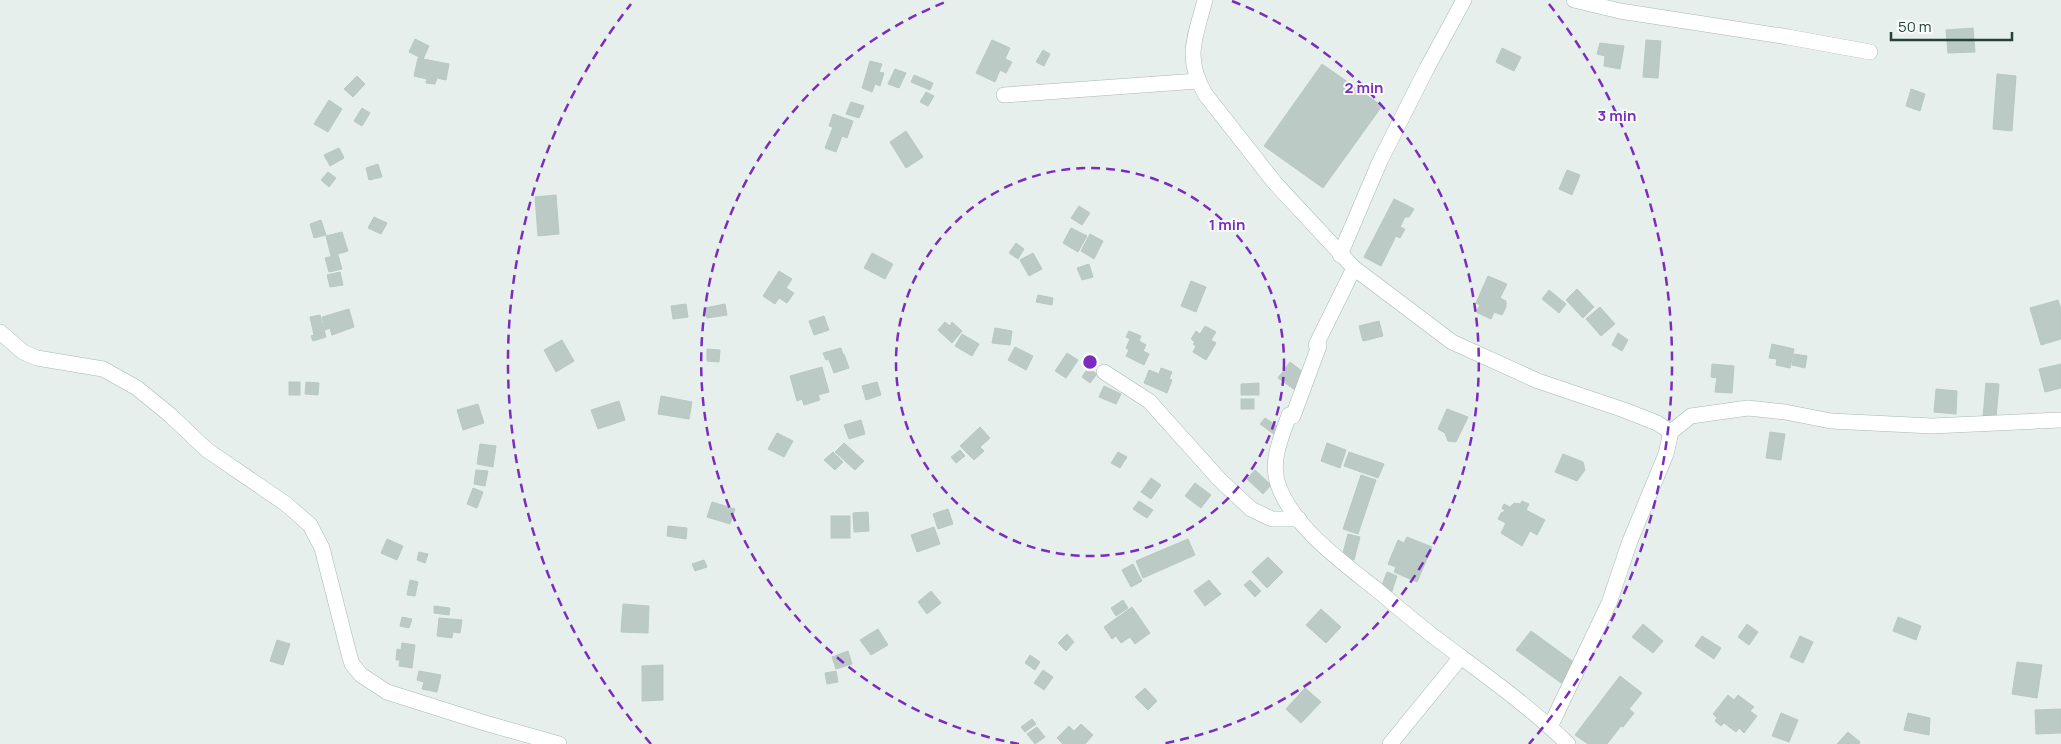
<svg xmlns="http://www.w3.org/2000/svg" width="2061" height="744" viewBox="0 0 2061 744" font-family="Manrope,sans-serif">
	<style>
		.building { fill: #bbcac4; stroke: #b8c9c2 }
		.lines { fill: none; stroke-linecap: round; stroke-linejoin: round }
		.minor-casing { stroke: #a8b8b2; stroke-width: 16 }
		.minor { stroke: #fff; stroke-width: 15 }
		.ring { fill: none; stroke: #7b2cbf; stroke-width: 2.5; stroke-dasharray: 9 6 }
		.centre { fill: #7b2cbf; stroke: #f7fbf9; stroke-width: 2.5 }
		.ring-label { font-size: 15px; text-anchor: middle; font-weight: bold; fill: #7b2cbf; stroke: #f7fbf9; stroke-width: 4; stroke-linejoin: round; paint-order: stroke }
	</style>
	<rect width="100%" height="100%" fill="#e6efeb"/>
	<!-- building -->
	<g class="building">
		<polygon points="1973,28 1975,52 1948,53 1946,30"/>
		<polygon points="415,39 429,46 423,59 409,52"/>
		<polygon points="992,40 1010,48 1005,59 1012,62 1006,73 1000,70 995,82 976,73"/>
		<polygon points="1646,40 1661,41 1658,78 1643,77"/>
		<polygon points="1600,43 1624,46 1620,69 1604,66 1605,56 1597,54"/>
		<polygon points="1502,48 1521,57 1514,71 1496,62"/>
		<polygon points="1043,50 1050,54 1044,66 1036,62"/>
		<polygon points="418,58 449,64 446,80 437,78 435,84 426,83 427,79 414,76"/>
		<polygon points="870,61 882,64 879,72 884,73 880,86 875,84 872,92 862,88"/>
		<polygon points="1322,64 1382,106 1323,188 1264,146"/>
		<polygon points="895,69 906,73 899,88 888,84"/>
		<polygon points="1997,74 2016,76 2012,131 1993,129"/>
		<polygon points="914,75 933,83 930,90 911,82"/>
		<polygon points="357,76 365,84 353,97 344,89"/>
		<polygon points="1911,89 1925,94 1920,111 1906,106"/>
		<polygon points="926,92 934,96 928,106 920,102"/>
		<polygon points="329,100 342,109 328,132 314,124"/>
		<polygon points="851,102 864,106 859,118 846,114"/>
		<polygon points="362,108 370,113 362,126 354,121"/>
		<polygon points="833,114 853,121 847,138 842,136 836,152 825,148 833,127 829,126"/>
		<polygon points="906,131 923,157 906,168 890,142"/>
		<polygon points="339,148 344,158 330,166 324,155"/>
		<polygon points="378,164 382,177 369,180 366,168"/>
		<polygon points="1567,170 1580,175 1572,195 1559,189"/>
		<polygon points="328,172 336,178 329,187 321,180"/>
		<polygon points="556,195 559,234 538,236 535,197"/>
		<polygon points="1394,199 1414,209 1409,217 1405,217 1400,227 1405,229 1400,238 1396,236 1381,266 1364,257"/>
		<polygon points="1079,206 1090,213 1082,225 1071,218"/>
		<polygon points="374,217 387,223 381,234 368,228"/>
		<polygon points="321,220 326,235 314,238 310,224"/>
		<polygon points="1071,228 1087,236 1078,252 1063,243"/>
		<polygon points="342,232 348,251 331,256 326,236"/>
		<polygon points="1090,234 1103,241 1094,259 1081,251"/>
		<polygon points="1016,243 1024,249 1018,259 1009,253"/>
		<polygon points="872,253 893,264 885,279 864,268"/>
		<polygon points="1033,253 1042,269 1029,276 1020,260"/>
		<polygon points="338,255 342,269 329,272 325,258"/>
		<polygon points="1089,264 1093,277 1082,280 1077,268"/>
		<polygon points="779,271 792,279 786,288 794,293 787,303 779,298 775,304 763,296"/>
		<polygon points="340,272 343,285 330,287 327,275"/>
		<polygon points="1488,276 1507,284 1500,298 1506,301 1506,307 1502,315 1494,312 1491,319 1476,312 1480,305 1476,303"/>
		<polygon points="1191,281 1206,287 1196,312 1181,306"/>
		<polygon points="1577,289 1594,307 1583,318 1566,300"/>
		<polygon points="1549,290 1566,304 1559,313 1542,299"/>
		<polygon points="1038,295 1053,298 1052,305 1036,302"/>
		<polygon points="2058,300 2061,309 2061,339 2041,345 2030,308"/>
		<polygon points="686,304 688,317 673,319 671,306"/>
		<polygon points="725,304 727,315 707,318 705,308"/>
		<polygon points="1600,307 1615,324 1601,336 1586,319"/>
		<polygon points="349,309 354,327 332,335 330,328 325,330 322,317"/>
		<polygon points="320,315 326,337 313,341 311,336 314,335 310,317"/>
		<polygon points="824,316 829,330 814,335 809,321"/>
		<polygon points="1379,321 1383,336 1363,341 1359,326"/>
		<polygon points="945,322 950,326 952,322 962,331 952,343 938,330"/>
		<polygon points="1205,326 1216,332 1211,340 1216,343 1206,360 1193,352 1196,346 1193,344 1195,342 1191,339 1196,331 1200,334"/>
		<polygon points="995,328 1012,331 1010,345 992,343"/>
		<polygon points="1129,331 1141,336 1139,341 1146,345 1143,351 1149,354 1144,365 1126,356 1129,350 1126,348 1130,339 1126,337"/>
		<polygon points="1618,333 1628,340 1622,351 1612,345"/>
		<polygon points="962,334 979,344 972,356 955,346"/>
		<polygon points="562,340 574,361 556,372 544,350"/>
		<polygon points="1772,344 1794,349 1790,368 1776,365 1777,359 1769,358"/>
		<polygon points="1015,347 1033,356 1026,370 1008,360"/>
		<polygon points="841,348 843,355 826,360 823,353"/>
		<polygon points="707,349 720,350 719,362 707,361"/>
		<polygon points="1067,353 1078,360 1066,378 1055,371"/>
		<polygon points="844,354 849,368 834,373 829,360"/>
		<polygon points="1794,354 1807,356 1805,368 1792,365"/>
		<polygon points="1290,362 1307,375 1295,390 1278,378"/>
		<polygon points="1712,364 1734,366 1732,393 1715,392 1717,378 1711,377"/>
		<polygon points="2061,364 2061,388 2045,392 2039,369"/>
		<polygon points="822,367 829,392 818,395 820,400 804,405 802,399 797,401 790,376"/>
		<polygon points="1088,368 1097,374 1090,383 1082,377"/>
		<polygon points="1161,368 1172,372 1169,379 1172,380 1167,393 1144,383 1149,370 1159,374"/>
		<rect x="289" y="382" width="11" height="13"/>
		<polygon points="306,382 319,383 318,395 305,394"/>
		<polygon points="877,382 881,395 866,400 862,386"/>
		<polygon points="1259,383 1259,395 1241,395 1241,384"/>
		<polygon points="1986,383 1999,384 1996,418 1983,417"/>
		<polygon points="1104,386 1121,394 1116,404 1099,397"/>
		<polygon points="1936,389 1957,391 1956,414 1934,412"/>
		<polygon points="661,396 692,402 689,419 658,414"/>
		<rect x="1241" y="399" width="13" height="10"/>
		<polygon points="619,401 625,420 598,429 591,410"/>
		<polygon points="478,404 484,423 463,430 457,410"/>
		<polygon points="1447,409 1468,417 1456,442 1448,441 1445,433 1438,429"/>
		<polygon points="1265,418 1280,428 1275,435 1260,424"/>
		<polygon points="861,420 865,434 849,439 844,425"/>
		<polygon points="980,427 990,438 980,447 984,451 974,460 960,446"/>
		<polygon points="1770,432 1785,434 1781,460 1766,458"/>
		<polygon points="777,433 793,441 784,457 768,449"/>
		<polygon points="844,443 864,461 855,470 835,452"/>
		<polygon points="1327,443 1346,450 1340,468 1321,461"/>
		<polygon points="480,444 496,446 493,467 477,464"/>
		<polygon points="960,450 965,456 956,463 951,457"/>
		<polygon points="833,452 843,462 835,470 824,460"/>
		<polygon points="1118,452 1127,457 1120,468 1111,463"/>
		<polygon points="1349,452 1384,464 1378,478 1344,466"/>
		<polygon points="1563,454 1583,462 1585,470 1577,481 1555,472"/>
		<polygon points="476,470 488,471 485,486 474,484"/>
		<polygon points="1255,470 1271,485 1263,494 1247,479"/>
		<polygon points="1361,475 1376,480 1358,534 1343,529"/>
		<polygon points="1151,478 1161,485 1151,499 1141,492"/>
		<polygon points="1195,483 1211,495 1201,508 1185,496"/>
		<polygon points="473,488 483,492 477,508 467,504"/>
		<polygon points="1139,501 1153,510 1147,518 1133,509"/>
		<polygon points="1522,501 1529,504 1526,510 1545,520 1537,535 1530,531 1522,546 1501,533 1506,523 1498,519 1501,513 1505,511 1502,508 1504,504 1510,507 1514,503 1520,504"/>
		<polygon points="712,502 735,509 730,524 707,517"/>
		<polygon points="948,509 953,524 938,529 933,514"/>
		<polygon points="868,512 869,531 854,532 853,513"/>
		<rect x="831" y="516" width="19" height="22"/>
		<polygon points="668,526 687,528 686,539 667,536"/>
		<polygon points="934,527 940,544 917,552 911,535"/>
		<polygon points="1348,534 1360,537 1354,560 1342,557"/>
		<polygon points="1407,537 1432,547 1417,582 1394,572 1396,567 1388,564 1398,540 1404,543"/>
		<polygon points="387,539 403,546 397,560 381,553"/>
		<polygon points="1188,539 1195,555 1143,578 1136,561"/>
		<polygon points="419,552 428,554 425,563 417,560"/>
		<polygon points="1268,557 1283,572 1267,588 1252,572"/>
		<polygon points="704,560 707,567 695,571 692,564"/>
		<polygon points="1133,564 1142,581 1131,587 1122,570"/>
		<polygon points="1387,572 1397,576 1391,594 1380,590"/>
		<polygon points="410,580 418,582 415,596 407,595"/>
		<polygon points="1209,580 1221,594 1205,606 1194,591"/>
		<polygon points="1250,580 1261,591 1255,597 1244,585"/>
		<polygon points="931,591 941,603 927,614 918,602"/>
		<polygon points="1123,600 1128,608 1116,616 1111,608"/>
		<polygon points="623,604 649,606 648,633 621,632"/>
		<polygon points="434,606 450,608 449,615 434,613"/>
		<polygon points="1132,607 1150,633 1135,644 1130,637 1121,643 1116,636 1112,639 1104,627"/>
		<polygon points="1321,609 1341,627 1326,643 1306,625"/>
		<polygon points="402,617 412,619 409,628 400,626"/>
		<polygon points="1898,617 1921,626 1916,640 1893,631"/>
		<polygon points="439,618 462,620 460,633 453,632 452,638 437,636"/>
		<polygon points="1643,624 1663,641 1653,653 1632,637"/>
		<polygon points="1747,624 1758,632 1749,645 1738,637"/>
		<polygon points="878,629 888,645 871,655 860,640"/>
		<polygon points="1531,631 1575,663 1569,678 1561,683 1516,650"/>
		<polygon points="1067,634 1074,642 1066,651 1058,643"/>
		<polygon points="1702,636 1721,648 1714,659 1695,646"/>
		<polygon points="1800,636 1813,642 1803,663 1790,657"/>
		<polygon points="277,640 290,644 283,665 270,661"/>
		<polygon points="402,643 415,645 412,668 399,666 400,660 396,660 397,649 401,650"/>
		<polygon points="848,651 852,664 836,669 832,657"/>
		<polygon points="1030,655 1040,662 1035,670 1025,663"/>
		<polygon points="2017,662 2042,665 2037,698 2012,694"/>
		<polygon points="663,665 663,700 642,701 642,666"/>
		<polygon points="1043,670 1053,677 1044,690 1034,683"/>
		<polygon points="419,671 441,675 437,692 422,689 424,682 417,680"/>
		<polygon points="836,671 838,682 827,684 825,673"/>
		<polygon points="1620,676 1642,693 1629,709 1634,713 1623,727 1621,726 1607,744 1588,744 1575,735"/>
		<polygon points="1145,688 1157,701 1148,710 1135,697"/>
		<polygon points="1305,688 1321,702 1301,723 1286,709"/>
		<polygon points="1728,695 1734,700 1738,695 1754,707 1750,711 1757,716 1744,733 1739,728 1736,732 1724,723 1721,726 1715,721 1717,718 1713,714"/>
		<polygon points="2061,709 2061,733 2036,734 2035,710"/>
		<polygon points="1781,713 1798,720 1789,742 1772,736"/>
		<polygon points="1908,713 1930,718 1929,735 1904,730"/>
		<polygon points="1032,719 1036,724 1025,732 1021,727"/>
		<polygon points="1081,724 1093,735 1085,744 1063,744 1057,738 1069,726 1074,731"/>
		<polygon points="1037,727 1045,737 1035,744 1027,734"/>
		<polygon points="1848,732 1860,742 1859,744 1837,744"/>
	</g>
	<g class="lines">
		<!-- minor casing -->
		<g class="minor-casing">
			<g id="minor">
				<path d="M1205,0c-10,39 -21,56 0,94l70,89 79,85 -38,77 3,1 -26,70 -4,-1c-7,21 -18,43 -12,66 12,43 65,81 99,108 20,17 40,34 61,50 45,34 91,66 131,105"/>
				<polyline points="1574,0 1620,11 1788,37 1870,52"/>
				<polyline points="1004,95 1198,81"/>
				<polyline points="1340,255 1380,161 1427,68 1464,0"/>
				<polyline points="1354,268 1452,342 1538,381 1624,410 1657,423 1671,432 1691,416 1748,408 1785,412 1831,421 1932,426 2061,420"/>
				<polyline points="0,332 23,352 37,358 103,369 137,388 170,415 207,450 286,504 310,525 322,548 349,654 352,664 361,675 387,692 485,723 559,744"/>
				<polyline points="1104,372 1149,401 1220,480 1251,509 1272,519 1299,519"/>
				<polyline points="1550,727 1609,603 1630,541 1666,454 1671,432"/>
				<polyline points="1390,744 1461,657"/>
			</g>
		</g>
		<!-- minor -->
		<use href="#minor" class="minor"/>
	</g>
	<!-- distance rings -->
	<g class="ring">
		<circle cx="1090" cy="362" r="194"/>
		<path d="M1019 744A388 388 0 0 1 948 1M1232 1A388 388 0 0 1 1161 744"/>
		<path d="M651 744A582 582 0 0 1 631 4M1549 4A582 582 0 0 1 1529 744"/>
	</g>
	<circle cx="1090" cy="362" r="8" class="centre"/>
	<g class="ring-label">
		<text x="1364" y="93">2 min</text>
		<text x="1617" y="121">3 min</text>
		<text x="1227" y="230">1 min</text>
	</g>
	<!-- scale -->
	<path d="M1891 32v8h121v-8" fill="none" stroke="#24423a" stroke-width="2.5"/>
	<text x="1898" y="32" font-size="15" fill="#24423a" stroke="#f7fbf9" stroke-width="4" paint-order="stroke">50 m</text>
</svg>
